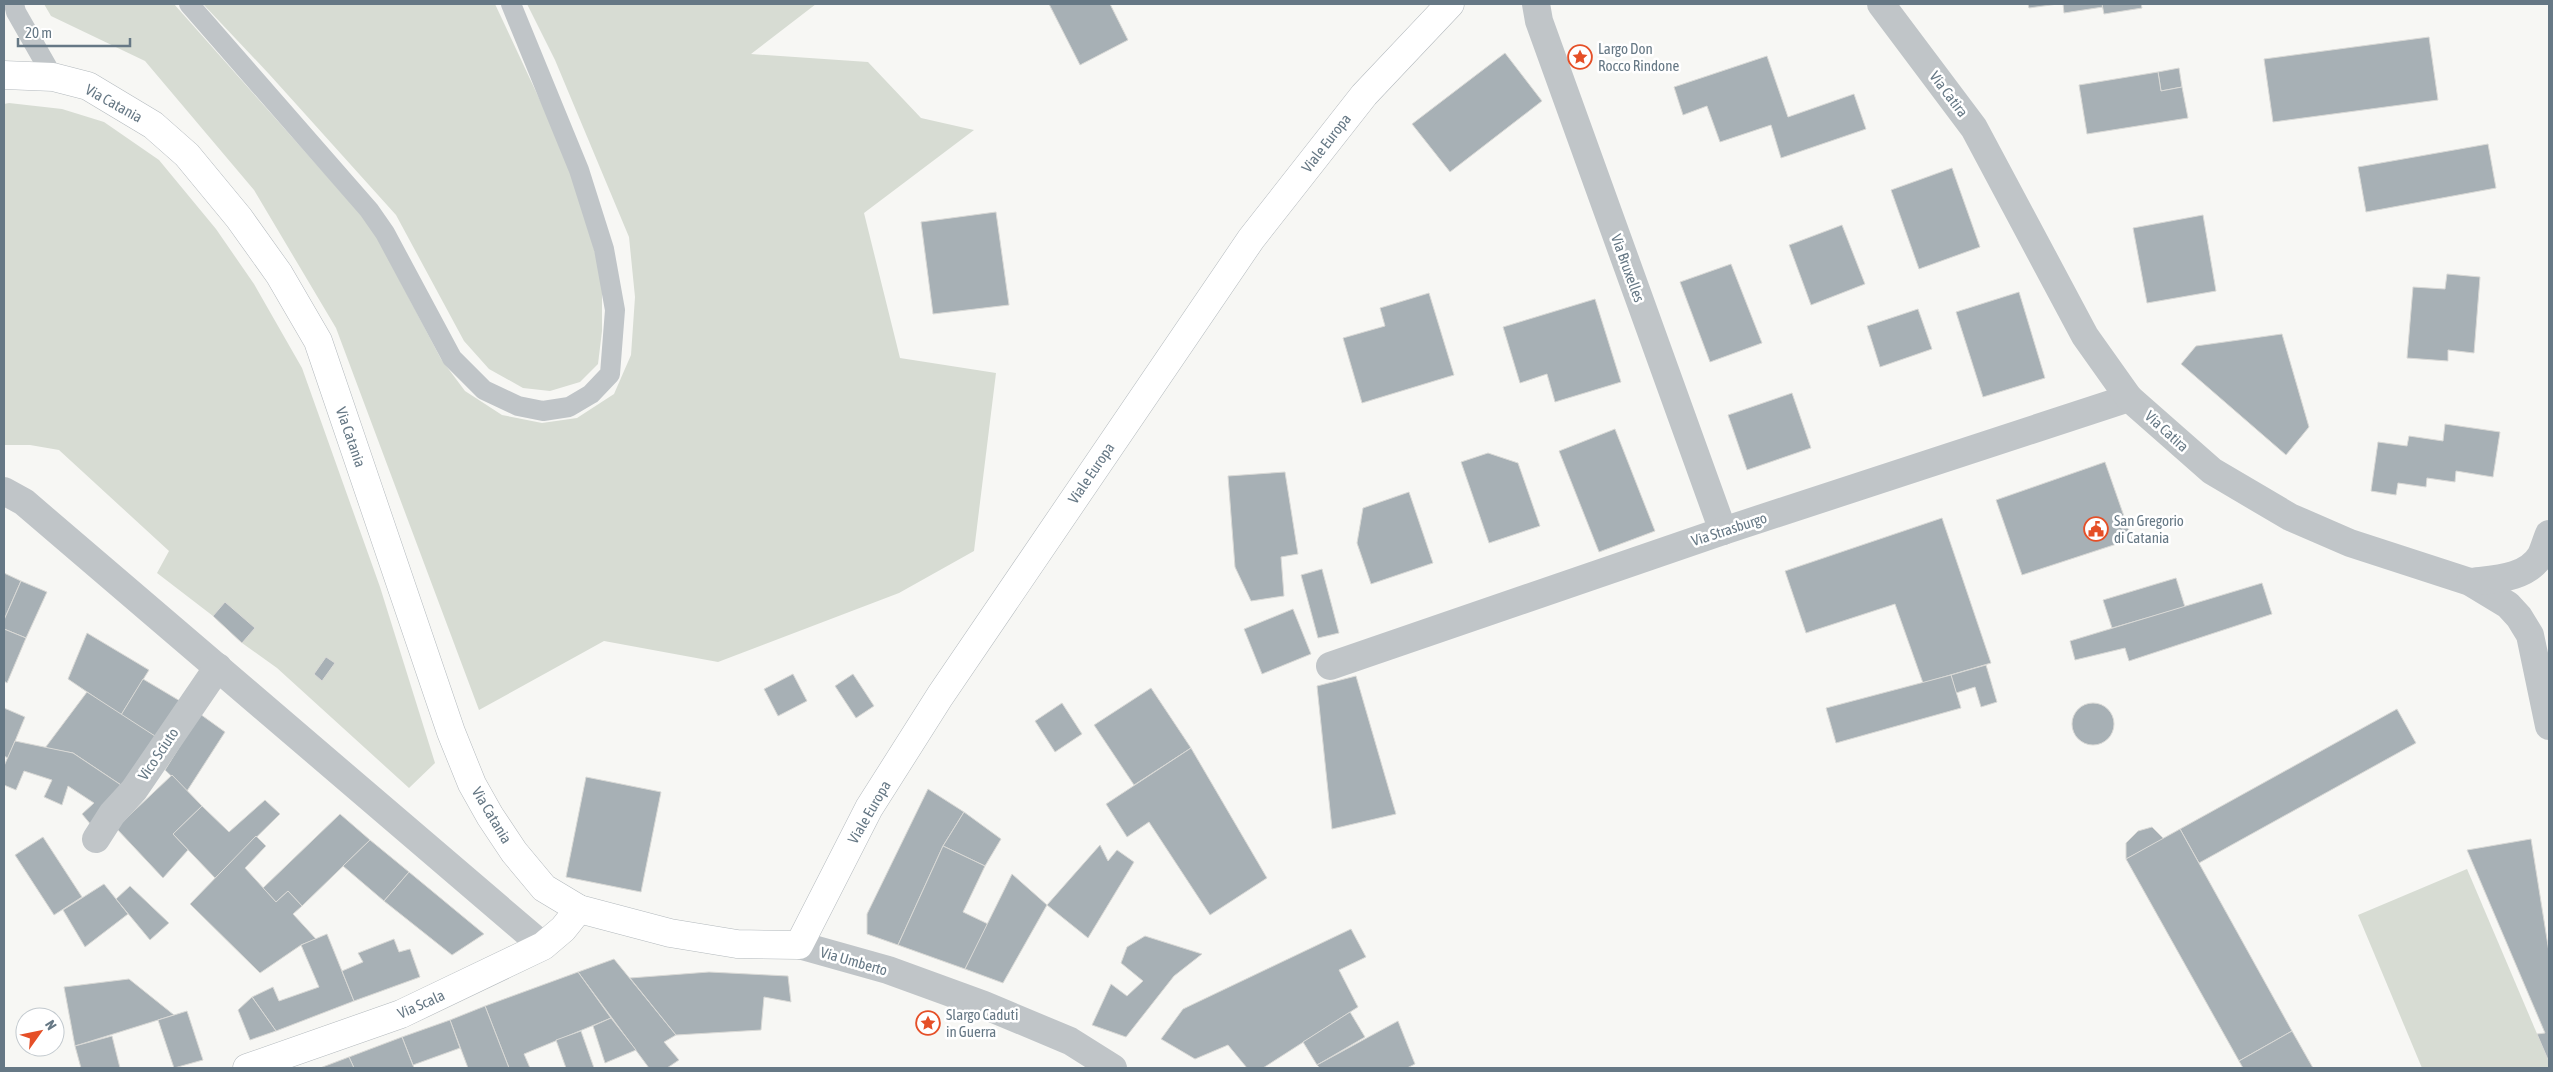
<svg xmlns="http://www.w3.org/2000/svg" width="2553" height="1072" viewBox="0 0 2553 1072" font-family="'Asap Condensed',sans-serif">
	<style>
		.green { fill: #d7dcd3 }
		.building { fill: #a7b0b5; stroke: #d9d9d6 }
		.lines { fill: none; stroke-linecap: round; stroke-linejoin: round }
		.secondary-casing { stroke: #b3b9bd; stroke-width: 29 }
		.service { stroke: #c0c5c8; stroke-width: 20 }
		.minor { stroke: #c0c5c8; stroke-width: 28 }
		.tertiary { stroke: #c0c5c8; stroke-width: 28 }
		.secondary { stroke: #fff; stroke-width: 28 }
		.labels { text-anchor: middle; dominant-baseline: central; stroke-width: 5; stroke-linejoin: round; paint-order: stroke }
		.poi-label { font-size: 15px; fill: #667885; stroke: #fff; text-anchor: start }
		.street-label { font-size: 15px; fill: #667885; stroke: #fff }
	</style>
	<rect width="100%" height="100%" fill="#f7f7f4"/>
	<!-- green -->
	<g class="green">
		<polygon points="44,4 174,4 371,226 441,359 465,391 502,415 542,423 577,418 614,394 631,355 635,297 629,237 555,60 527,4 816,4 751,54 868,62 921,118 974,130 864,213 900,358 996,373 974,551 899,593 718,662 604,641 479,710 336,328 254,190 145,61 51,16"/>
		<polygon points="203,4 495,4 573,171 602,279 602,331 598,364 580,382 550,391 523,388 489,369 464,341 396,215 269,74"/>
		<polygon points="9,103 62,109 104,122 159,160 216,229 254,284 302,368 380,587 435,763 409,788 277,668 242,643 213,616 157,573 169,551 59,450 30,445 4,445 4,104"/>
		<polygon points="2467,869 2549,1062 2549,1068 2422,1068 2358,915"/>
	</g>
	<!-- building -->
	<g class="building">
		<polygon points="1049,4 1110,4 1128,40 1080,65"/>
		<polygon points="2028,4 2058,4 2029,8"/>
		<polygon points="2063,4 2102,4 2103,7 2064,13"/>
		<polygon points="2102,4 2141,4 2142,8 2104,14"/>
		<polygon points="2429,37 2438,100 2273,122 2264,59"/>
		<polygon points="1505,53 1542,101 1450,172 1412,124"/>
		<polygon points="1767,56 1788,117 1854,94 1866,129 1781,158 1771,125 1720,142 1707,106 1683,115 1674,87"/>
		<polygon points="2179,68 2182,87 2161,91 2158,72"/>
		<polygon points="2158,72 2161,91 2182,87 2188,118 2087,134 2079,85"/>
		<polygon points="2488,144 2496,188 2366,212 2358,167"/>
		<polygon points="1952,168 1980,247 1919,269 1891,190"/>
		<polygon points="996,212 1009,305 933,314 921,222"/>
		<polygon points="2203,215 2216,291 2147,303 2133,228"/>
		<polygon points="1842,225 1865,284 1811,305 1789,245"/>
		<polygon points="1731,264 1762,343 1710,362 1680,282"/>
		<polygon points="2447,274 2480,277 2474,353 2448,350 2448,361 2407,358 2413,287 2445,289"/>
		<polygon points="2019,292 2045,378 1983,397 1956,312"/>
		<polygon points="1429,293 1454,375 1362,403 1343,338 1385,326 1380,308"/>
		<polygon points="1595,299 1621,382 1555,402 1547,374 1520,383 1503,327"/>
		<polygon points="1918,309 1932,349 1880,367 1867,326"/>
		<polygon points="2282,334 2309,427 2286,455 2181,364 2196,346"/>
		<polygon points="1792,393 1811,448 1747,470 1728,415"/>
		<polygon points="2445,424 2500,432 2493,477 2456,471 2455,482 2427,478 2426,487 2398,483 2396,495 2371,491 2378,442 2407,446 2409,436 2443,441"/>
		<polygon points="1615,429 1655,531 1599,552 1559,451"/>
		<polygon points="1488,453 1518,463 1540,526 1489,543 1461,462"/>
		<polygon points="2105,462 2132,539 2022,575 1996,500"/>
		<polygon points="1285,472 1298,554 1281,557 1284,596 1251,601 1235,567 1228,476"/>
		<polygon points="1409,492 1433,563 1371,584 1357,543 1363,508"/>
		<polygon points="1942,518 1991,663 1923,683 1895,604 1806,633 1785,571"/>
		<polygon points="1322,569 1339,633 1318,638 1301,575"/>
		<polygon points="4,573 21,581 4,620"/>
		<polygon points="2176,578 2185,607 2112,628 2103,600"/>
		<polygon points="21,581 47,592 26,638 4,629 4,620"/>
		<polygon points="2262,583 2272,614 2129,661 2125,648 2075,660 2070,641"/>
		<polygon points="225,602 255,628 242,643 213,616"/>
		<polygon points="1293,609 1311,654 1262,674 1244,629"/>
		<polygon points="4,629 26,638 7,683 4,681"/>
		<polygon points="87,633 149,670 121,715 68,679"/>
		<polygon points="326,657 335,663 322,681 314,674"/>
		<polygon points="1986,665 1997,702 1981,707 1975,687 1956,693 1951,675"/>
		<polygon points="793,674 807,701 778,716 764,689"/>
		<polygon points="853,674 874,706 856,718 835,686"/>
		<polygon points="1951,675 1961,708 1836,743 1826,708"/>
		<polygon points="1356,676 1396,814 1332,829 1317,686"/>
		<polygon points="143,679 180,701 158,738 121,715"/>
		<polygon points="1151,688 1191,748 1134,785 1094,725"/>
		<polygon points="87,692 158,738 124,787 73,753 45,748"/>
		<circle cx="2093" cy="724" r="21"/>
		<polygon points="1062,703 1082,734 1055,752 1035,721"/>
		<polygon points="4,708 25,717 8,758 4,756"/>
		<polygon points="2397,709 2416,743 2199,863 2180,829"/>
		<polygon points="200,714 225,732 187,791 165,770"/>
		<polygon points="15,741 73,753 124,787 92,826 82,814 94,803 68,786 62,805 44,797 52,780 24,771 16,790 4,785 4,766"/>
		<polygon points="1191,748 1267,878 1210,915 1149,822 1127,837 1106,804"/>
		<polygon points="172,775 202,806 173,834 188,850 163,878 116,828"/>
		<polygon points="586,777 661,792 641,892 566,877"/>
		<polygon points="928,789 964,812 943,846 898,945 867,934 867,914"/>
		<polygon points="265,800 280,814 215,878 173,834 202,806 229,832"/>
		<polygon points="964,812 1001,839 985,866 943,846"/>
		<polygon points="340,814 370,840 302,906 288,891 276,902 263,888"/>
		<polygon points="2152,827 2164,839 2126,859 2126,843 2138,831"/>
		<polygon points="2180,829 2292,1031 2239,1061 2126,859"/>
		<polygon points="256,836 266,846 245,868 276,902 288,891 302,906 293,914 316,939 301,945 260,973 190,904"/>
		<polygon points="43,837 82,897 54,915 15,855"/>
		<polygon points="2531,839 2549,952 2549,1062 2537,1034 2545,1033 2467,850"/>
		<polygon points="370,840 409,872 384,901 343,866"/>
		<polygon points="1100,845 1108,861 1117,850 1134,862 1088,938 1047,905"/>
		<polygon points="943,846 985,866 963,912 988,924 965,969 898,945"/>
		<polygon points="409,872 484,934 452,955 384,901"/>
		<polygon points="1012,874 1047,905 1003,983 965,969"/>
		<polygon points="104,884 128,914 85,947 63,910"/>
		<polygon points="130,886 169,923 150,940 116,899"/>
		<polygon points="1351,929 1366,957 1339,970 1358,1007 1263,1068 1247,1068 1228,1045 1195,1059 1161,1039 1183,1009"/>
		<polygon points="327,934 354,1001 276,1031 252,997 273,987 279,1001 319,987 301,945"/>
		<polygon points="1145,936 1202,954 1174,976 1126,1037 1092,1025 1111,984 1127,996 1143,981 1121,963 1127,947"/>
		<polygon points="394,939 399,952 410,949 420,977 354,1001 342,971 363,962 358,953"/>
		<polygon points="614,959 676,1035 664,1042 679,1060 667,1068 649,1068 578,972"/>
		<polygon points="578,972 611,1018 524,1054 530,1068 509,1068 485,1006"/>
		<polygon points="709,972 788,976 791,1002 764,997 761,1030 676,1035 630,978"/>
		<polygon points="129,979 174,1015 75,1046 64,987"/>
		<polygon points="252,997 276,1031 250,1040 238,1010"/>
		<polygon points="485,1006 509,1068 468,1068 450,1020"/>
		<polygon points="187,1011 203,1060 174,1068 158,1020"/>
		<polygon points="1350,1012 1365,1037 1317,1065 1303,1042"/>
		<polygon points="611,1018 636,1050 605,1063 593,1026"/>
		<polygon points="450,1020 460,1048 413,1065 402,1037"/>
		<polygon points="1398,1021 1415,1064 1407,1068 1320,1068 1317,1065"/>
		<polygon points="581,1031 594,1068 566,1068 556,1040"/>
		<polygon points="2292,1031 2313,1068 2243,1068 2239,1061"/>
		<polygon points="112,1036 120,1068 81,1068 75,1046"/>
		<polygon points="402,1037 414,1068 354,1068 349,1057"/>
		<polygon points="349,1057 354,1068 320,1068"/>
	</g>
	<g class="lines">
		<!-- secondary casing -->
		<g class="secondary-casing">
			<g id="secondary">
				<polyline points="4,75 53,77 88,86 153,125 187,155 239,218 279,274 318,341 451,732 472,784 490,816 514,852 544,888 579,909 670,933 737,944 799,945 869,808 940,696 1251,239 1364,95 1450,4"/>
				<polyline points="247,1068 401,1014 543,946 563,929 579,909"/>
			</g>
		</g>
		<!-- service -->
		<g class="service">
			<polyline points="14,4 16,12 53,77"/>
			<polyline points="189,4 369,210 385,233 452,358 484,390 518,406 543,411 569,407 591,394 610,374 615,310 604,249 579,170 511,4"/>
		</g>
		<!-- minor -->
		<g class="minor">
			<polyline points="1536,4 1539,21 1723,531"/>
			<polyline points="4,491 24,502 543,946"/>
			<polyline points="1330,666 1723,531 2129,398"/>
			<polyline points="96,839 112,814 134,790 218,667"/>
		</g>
		<!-- tertiary -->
		<g class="tertiary">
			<polyline points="1881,4 1974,128 2085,336 2129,398 2212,471 2290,517 2350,543 2470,582 2508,605 2519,617 2530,635 2549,726"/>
			<path d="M2470,582c23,-3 57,-3 71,-27 3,-6 5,-14 8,-21"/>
			<polyline points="799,945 888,970 984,1005 1070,1041 1113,1068"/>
		</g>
		<!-- secondary -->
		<use href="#secondary" class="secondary"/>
	</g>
	<!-- icons -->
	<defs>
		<g id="sight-ring" transform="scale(1.25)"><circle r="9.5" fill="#fff" stroke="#e54f27" stroke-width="1.5"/><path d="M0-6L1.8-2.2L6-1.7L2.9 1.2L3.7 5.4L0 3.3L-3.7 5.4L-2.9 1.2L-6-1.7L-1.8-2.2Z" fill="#e54f27"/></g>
		<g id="civic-ring" transform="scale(1.25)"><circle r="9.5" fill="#fff" stroke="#e54f27" stroke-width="1.5"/><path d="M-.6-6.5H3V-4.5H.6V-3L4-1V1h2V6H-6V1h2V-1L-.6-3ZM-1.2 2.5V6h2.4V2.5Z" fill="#e54f27"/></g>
	</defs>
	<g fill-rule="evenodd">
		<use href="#sight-ring" x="1580" y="57"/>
		<use href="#civic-ring" x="2096" y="529"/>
		<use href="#sight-ring" x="928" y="1023"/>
	</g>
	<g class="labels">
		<!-- poi labels -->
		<g class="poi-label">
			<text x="1598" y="48">Largo Don<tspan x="1598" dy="17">Rocco Rindone</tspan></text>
			<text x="2114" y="520">San Gregorio<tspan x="2114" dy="17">di Catania</tspan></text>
			<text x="946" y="1014">Slargo Caduti<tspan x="946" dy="17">in Guerra</tspan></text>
		</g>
		<!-- street labels -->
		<g class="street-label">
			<text transform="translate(1949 94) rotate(53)">Via Catira</text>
			<text transform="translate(114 103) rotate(29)">Via Catania</text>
			<text transform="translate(1326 143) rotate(-52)">Viale Europa</text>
			<text transform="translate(1628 268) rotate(70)">Via Bruxelles</text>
			<text transform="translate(2167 431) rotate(42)">Via Catira</text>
			<text transform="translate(351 437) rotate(71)">Via Catania</text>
			<text transform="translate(1091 473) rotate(-56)">Viale Europa</text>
			<text transform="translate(1729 529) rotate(-18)">Via Strasburgo</text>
			<text transform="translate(158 754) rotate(-56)">Vico Sciuto</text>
			<text transform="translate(869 812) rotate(-60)">Viale Europa</text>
			<text transform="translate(492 815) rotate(59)">Via Catania</text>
			<text transform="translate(854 961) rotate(16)">Via Umberto</text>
			<text transform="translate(421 1004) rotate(-24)">Via Scala</text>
		</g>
	</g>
	<!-- border -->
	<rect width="2553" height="1072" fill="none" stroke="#667885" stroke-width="10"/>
	<!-- north arrow -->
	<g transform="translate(40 1032) rotate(57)"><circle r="24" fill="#ffffff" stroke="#c2c9ce"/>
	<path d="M0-4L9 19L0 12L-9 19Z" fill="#e54f27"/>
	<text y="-8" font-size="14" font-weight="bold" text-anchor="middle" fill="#667885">N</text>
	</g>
	<!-- scale -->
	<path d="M18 38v8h112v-8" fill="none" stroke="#667885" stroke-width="2.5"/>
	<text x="25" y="38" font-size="15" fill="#667885" stroke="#ffffff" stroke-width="4" paint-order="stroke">20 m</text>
</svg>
